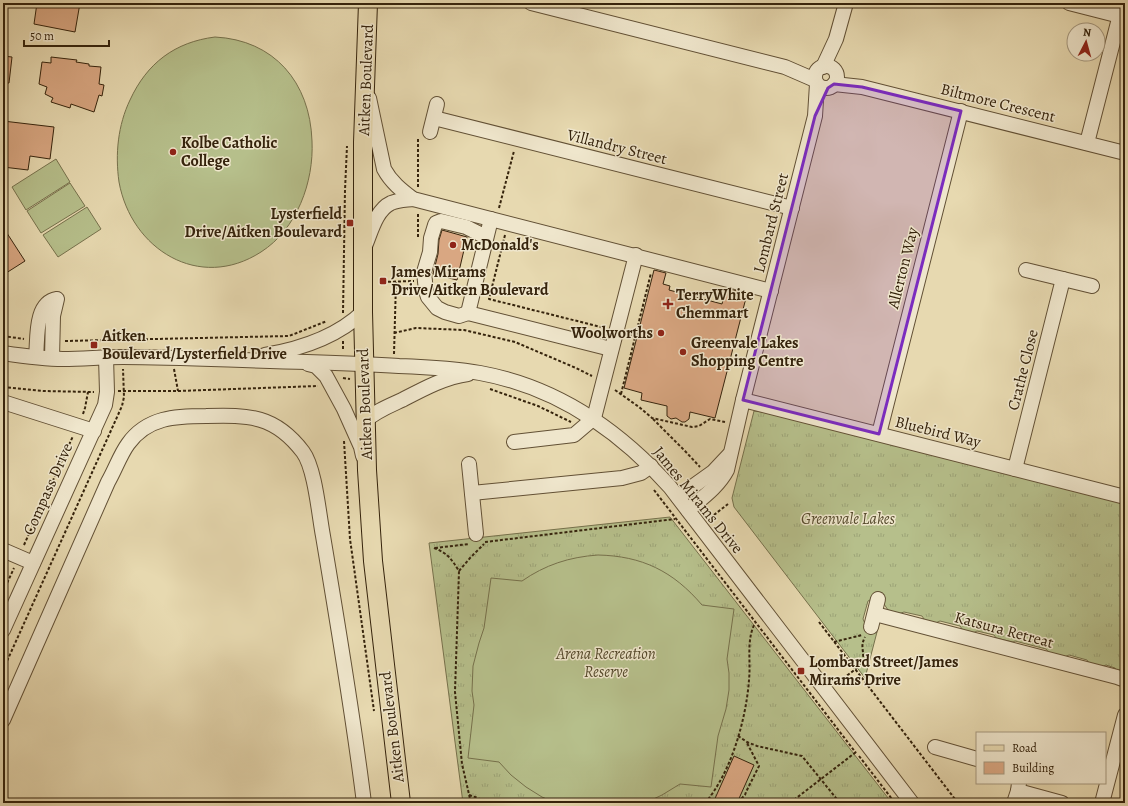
<svg xmlns="http://www.w3.org/2000/svg" width="1128" height="806" viewBox="0 0 1128 806" font-family="Alegreya,serif">
	<style>
		.grass { fill: url(#grass-tufts); stroke: #76714c }
		.pitch { fill: #b6bf8b; stroke: #76714c }
		.building { fill: #d9a782; stroke: #35230c }
		.lines { fill: none; stroke-linecap: round; stroke-linejoin: round }
		.minor-casing { stroke: #625035; stroke-width: 16 }
		.major-casing { stroke: #35230c; stroke-width: 20 }
		.path { stroke: #35230c; stroke-width: 2; stroke-dasharray: 3 2; stroke-linecap: butt }
		.minor { stroke: #efe6cc; stroke-width: 14 }
		.major { stroke: #e7d9b0; stroke-width: 18 }
		.marked { fill: #7b2cbf; fill-opacity: 0.2; stroke: #7b2cbf; stroke-width: 3; stroke-linejoin: round }
		.poi-dot { fill: #8f2418; stroke: #efe6cc; stroke-width: 1.5 }
		.labels { text-anchor: middle; dominant-baseline: central; stroke-width: 3; stroke-linejoin: round; paint-order: stroke }
		.street-label { font-size: 16px; fill: #35230c; stroke: #efe6cc }
		.poi-label { font-size: 16px; font-weight: bold; fill: #35230c; stroke: #efe6cc; text-anchor: start }
		.park-label { font-size: 16px; font-style: italic; fill: #554a2c; stroke: #efe6cc }
	</style>
	<defs>
		<pattern id="grass-tufts" width="24" height="20" patternUnits="userSpaceOnUse"><rect width="24" height="20" fill="#b6bf8b"/><path d="M3 7l-1-3M5 7V3M7 7l1-3M15 17l-1-3M17 17v-4M19 17l1-3" fill="none" stroke="#9da477"/></pattern>
	</defs>
	<rect width="100%" height="100%" fill="#e7d9b0"/>
	<filter id="stains"><feTurbulence type="fractalNoise" baseFrequency=".005" numOctaves="4"/><feColorMatrix values="0 0 0 0 .2 0 0 0 0 .09 0 0 0 0 .02 0 0 0 .5 -.17"/></filter>
	<radialGradient id="worn" r=".72"><stop offset=".6" stop-color="#630" stop-opacity="0"/><stop offset="1" stop-color="#630" stop-opacity=".3"/></radialGradient>
	<!-- grass -->
	<g class="grass">
		<polygon points="754,411 763,412 1125,503 1125,675 1120,674 1115,668 1106,665 1099,668 1091,666 1087,660 1069,655 1062,658 1050,654 1046,649 1015,641 1013,642 996,638 994,635 977,631 971,634 964,632 960,626 940,621 933,624 926,622 922,616 904,612 898,614 888,610 882,601 874,598 868,601 863,619 866,626 875,629 877,632 865,678 734,507 732,498"/>
		<polygon points="670,517 892,803 463,803 429,543"/>
	</g>
	<!-- pitch -->
	<g class="pitch">
		<path d="M215,37c59,3 95,45 97,104 2,41 -15,88 -51,111 -62,40 -130,-3 -142,-70 -4,-28 -1,-57 11,-82 17,-37 45,-58 85,-63z"/>
		<polygon points="56,159 70,182 26,210 12,187"/>
		<polygon points="70,183 85,206 41,233 27,211"/>
		<polygon points="87,207 101,229 58,257 43,235"/>
		<path d="M598,555c44,1 75,16 104,50l32,4 -7,50 2,14v17l-3,19 -8,27 -7,51 -31,-3 -18,11 -17,8h-89l-14,-6 -16,-10 -15,-12 -12,-13 -31,-4 6,-53 -2,-14 1,-25 6,-23 5,-15 7,-50 31,3c23,-16 47,-24 76,-26z"/>
	</g>
	<!-- building -->
	<g class="building">
		<polygon points="37,3 80,3 75,32 34,24"/>
		<polygon points="3,56 12,57 9,83 3,83"/>
		<polygon points="51,57 77,60 76,62 89,64 89,66 101,67 99,84 104,85 102,96 99,95 94,112 71,104 70,108 51,102 53,98 45,94 47,87 39,84 42,62 51,63"/>
		<polygon points="3,121 54,127 50,159 30,156 28,170 3,167"/>
		<polygon points="3,227 25,261 3,275"/>
		<polygon points="442,230 467,237 457,280 433,274 438,254 439,240"/>
		<polygon points="654,270 666,273 663,284 670,286 669,290 722,304 726,288 747,294 715,418 690,412 689,419 685,422 682,422 676,418 671,419 667,416 667,406 641,400 642,393 624,388"/>
		<polygon points="734,756 754,765 737,803 713,803"/>
	</g>
	<g class="lines">
		<!-- minor casing -->
		<g class="minor-casing">
			<g id="minor">
				<polyline points="531,3 785,67 815,80"/>
				<polyline points="1069,3 1120,16"/>
				<circle cx="826" cy="77" r="11"/>
				<polyline points="823,67 836,39 846,3"/>
				<polyline points="834,84 862,87 1125,153"/>
				<path d="M369,98l15,71c7,13 17,21 29,30l358,92"/>
				<polyline points="434,118 792,208"/>
				<polyline points="430,132 437,104"/>
				<polyline points="1087,143 1123,3"/>
				<polyline points="491,219 468,313 611,349"/>
				<path d="M365,246c6,-14 11,-36 26,-43 7,-3 15,-3 22,-4"/>
				<polyline points="1026,270 1092,286"/>
				<polyline points="468,313 459,316 445,312 437,308 428,297 426,291 424,272 430,252 431,238 435,225 436,223 441,221 466,227 486,237"/>
				<path d="M3,353c20,3 40,6 60,6 20,0 40,-2 60,-2 61,0 123,4 184,5 31,1 61,2 92,4 27,1 54,2 81,7 77,14 139,57 190,114l242,316"/>
				<path d="M265,355c35,-6 72,-18 98,-43"/>
				<path d="M36,357c2,-18 -2,-54 21,-58l-4,17 -1,42"/>
				<polyline points="308,364 316,366 326,376 344,409 361,447 363,456"/>
				<polyline points="743,400 1125,497"/>
				<polyline points="3,402 94,431"/>
				<path d="M365,421c11,-10 24,-15 37,-21 21,-11 43,-23 66,-26"/>
				<polyline points="879,434 961,111"/>
				<polyline points="514,442 574,435 594,418 636,255"/>
				<polyline points="469,464 476,534"/>
				<polyline points="1015,469 1063,279"/>
				<polyline points="472,493 622,478 641,473 651,466"/>
				<polyline points="678,497 713,472 729,455"/>
				<path d="M688,510c14,-12 30,-23 39,-40l16,-70 72,-284 2,-32"/>
				<polyline points="3,550 33,563"/>
				<polyline points="875,614 1117,677 1125,680"/>
				<polyline points="871,627 878,599"/>
				<polyline points="3,630 105,405 107,392 106,357"/>
				<path d="M3,720l105,-238c7,-12 12,-27 20,-38 19,-27 48,-28 78,-28 43,-1 69,-1 97,36 12,16 16,63 20,84 15,89 30,178 41,267"/>
				<polyline points="935,747 977,759"/>
				<polyline points="1019,783 1018,791 1062,803"/>
				<polyline points="1014,803 1018,791"/>
				<polyline points="1102,803 1125,715"/>
			</g>
		</g>
		<!-- major casing -->
		<g class="major-casing">
			<polyline id="major" points="368,3 363,142 363,312 367,470 373,561 401,803"/>
		</g>
		<!-- path -->
		<g class="path">
			<polyline points="418,187 418,137"/>
			<polyline points="499,208 514,151"/>
			<polyline points="505,235 489,299 605,328"/>
			<polyline points="418,237 418,213"/>
			<polyline points="383,282 414,281"/>
			<polyline points="343,313 345,190 347,146"/>
			<polyline points="394,333 416,328 464,330 515,342 576,368 592,376"/>
			<polyline points="629,334 636,336"/>
			<polyline points="3,336 24,339"/>
			<polyline points="65,341 289,336 327,321"/>
			<polyline points="343,341 343,351"/>
			<polyline points="394,354 396,282"/>
			<polyline points="174,369 178,391"/>
			<polyline points="343,378 350,379"/>
			<polyline points="3,387 43,391 94,392"/>
			<polyline points="490,389 538,406 571,422"/>
			<polyline points="615,390 639,407 652,418 692,427 699,426 710,419 725,422"/>
			<polyline points="118,391 178,391 318,386"/>
			<polyline points="621,394 651,273"/>
			<polyline points="83,414 85,408 88,392"/>
			<polyline points="653,419 685,451 700,467"/>
			<polyline points="344,441 350,539 374,711"/>
			<polyline points="654,490 856,753"/>
			<polyline points="710,518 728,504"/>
			<polyline points="485,542 675,519"/>
			<polyline points="24,545 73,436"/>
			<path d="M434,548c14,5 18,12 25,23l-4,121 7,72 9,39"/>
			<polyline points="435,548 469,544"/>
			<polyline points="459,571 470,558 484,544"/>
			<polyline points="3,592 14,568"/>
			<polyline points="819,622 958,803"/>
			<polyline points="834,642 862,635"/>
			<polyline points="3,670 122,406 124,397 123,369"/>
			<path d="M835,684c6,-5 27,-17 28,-25 1,-10 -3,-12 2,-22"/>
			<polyline points="738,736 747,742 757,746 802,756 840,803"/>
			<polyline points="859,756 895,803"/>
			<polyline points="469,795 478,798 484,803"/>
			<path d="M705,803c26,-30 41,-83 44,-123 2,-19 -3,-40 6,-57"/>
			<polyline points="739,803 741,799 745,795 746,792 759,766 747,743"/>
			<polyline points="790,803 856,752"/>
		</g>
		<!-- minor -->
		<use href="#minor" class="minor"/>
		<!-- major -->
		<use href="#major" class="major"/>
	</g>
	<!-- marked area -->
	<path class="marked" d="M834,84l28,3 99,24 -82,323 -136,-34 72,-284 13,-28z"/>
	<!-- markers -->
	<g class="poi-dot">
		<circle cx="173" cy="152" r="4"/>
		<rect x="346" y="219" width="8" height="8" rx="2"/>
		<circle cx="453" cy="245" r="4"/>
		<rect x="379" y="277" width="8" height="8" rx="2"/>
		<path d="M666 298h4v4h4v4h-4v4h-4v-4h-4v-4h4z"/>
		<circle cx="661" cy="333" r="4"/>
		<rect x="90" y="341" width="8" height="8" rx="2"/>
		<circle cx="683" cy="352" r="4"/>
		<rect x="797" y="667" width="8" height="8" rx="2"/>
	</g>
	<g class="labels">
		<!-- street labels -->
		<g class="street-label">
			<text transform="translate(366 80) rotate(-88)">Aitken Boulevard</text>
			<text transform="translate(998 103) rotate(14)">Biltmore Crescent</text>
			<text transform="translate(617 147) rotate(14)">Villandry Street</text>
			<text transform="translate(771 223) rotate(-76)">Lombard Street</text>
			<text transform="translate(903 268) rotate(-76)">Allerton Way</text>
			<text transform="translate(1023 370) rotate(-76)">Crathe Close</text>
			<text transform="translate(365 404) rotate(-92)">Aitken Boulevard</text>
			<text transform="translate(938 432) rotate(14)">Bluebird Way</text>
			<text transform="translate(48 489) rotate(-66)">Compass Drive</text>
			<text transform="translate(698 500) rotate(51)">James Mirams Drive</text>
			<text transform="translate(1004 630) rotate(15)">Katsura Retreat</text>
			<text transform="translate(392 727) rotate(-97)">Aitken Boulevard</text>
		</g>
		<!-- poi labels -->
		<g class="poi-label">
			<text x="181" y="143">Kolbe Catholic<tspan x="181" dy="18">College</tspan></text>
			<text x="342" y="214" text-anchor="end">Lysterfield<tspan x="342" dy="18">Drive/Aitken Boulevard</tspan></text>
			<text x="461" y="245">McDonald's</text>
			<text x="391" y="272">James Mirams<tspan x="391" dy="18">Drive/Aitken Boulevard</tspan></text>
			<text x="676" y="295">TerryWhite<tspan x="676" dy="18">Chemmart</tspan></text>
			<text x="653" y="333" text-anchor="end">Woolworths</text>
			<text x="102" y="336">Aitken<tspan x="102" dy="18">Boulevard/Lysterfield Drive</tspan></text>
			<text x="691" y="343">Greenvale Lakes<tspan x="691" dy="18">Shopping Centre</tspan></text>
			<text x="809" y="662">Lombard Street/James<tspan x="809" dy="18">Mirams Drive</tspan></text>
		</g>
		<!-- park labels -->
		<g class="park-label">
			<text x="848" y="519">Greenvale Lakes</text>
			<text x="606" y="654">Arena Recreation<tspan x="606" dy="18">Reserve</tspan></text>
		</g>
	</g>
	<!-- margin -->
	<rect width="1128" height="806" fill="none" stroke="#e7d9b0" stroke-width="16"/>
	<rect x="4" y="4" width="1120" height="798" fill="none" stroke="#35230c" stroke-width="2"/>
	<rect x="8" y="8" width="1112" height="790" fill="none" stroke="#35230c"/>
	<!-- legend -->
	<rect x="976" y="732" width="130" height="52" fill="#efe6cc" stroke="#a5987f"/>
	<rect x="984" y="745" width="20" height="6" fill="#e7d9b0" stroke="#a5987f"/>
	<text x="1012" y="752" font-size="12" fill="#35230c">Road</text>
	<rect x="984" y="762" width="20" height="12" fill="#d9a782" stroke="#a5987f"/>
	<text x="1012" y="772" font-size="12" fill="#35230c">Building</text>
	<!-- north arrow -->
	<g transform="translate(1086 42) rotate(6)"><circle r="19" fill="#efe6cc" stroke="#a5987f"/>
	<path d="M0-3L7 15L0 10L-7 15Z" fill="#8f2418"/>
	<text y="-6" font-size="11" font-weight="bold" text-anchor="middle" fill="#35230c">N</text>
	</g>
	<!-- scale -->
	<path d="M24 40v6h85v-6" fill="none" stroke="#35230c" stroke-width="2"/>
	<text x="30" y="40" font-size="12" fill="#35230c" stroke="#efe6cc" stroke-width="3" paint-order="stroke">50 m</text>
	<rect width="100%" height="100%" filter="url(#stains)"/>
	<rect width="100%" height="100%" fill="url(#worn)"/>
</svg>
